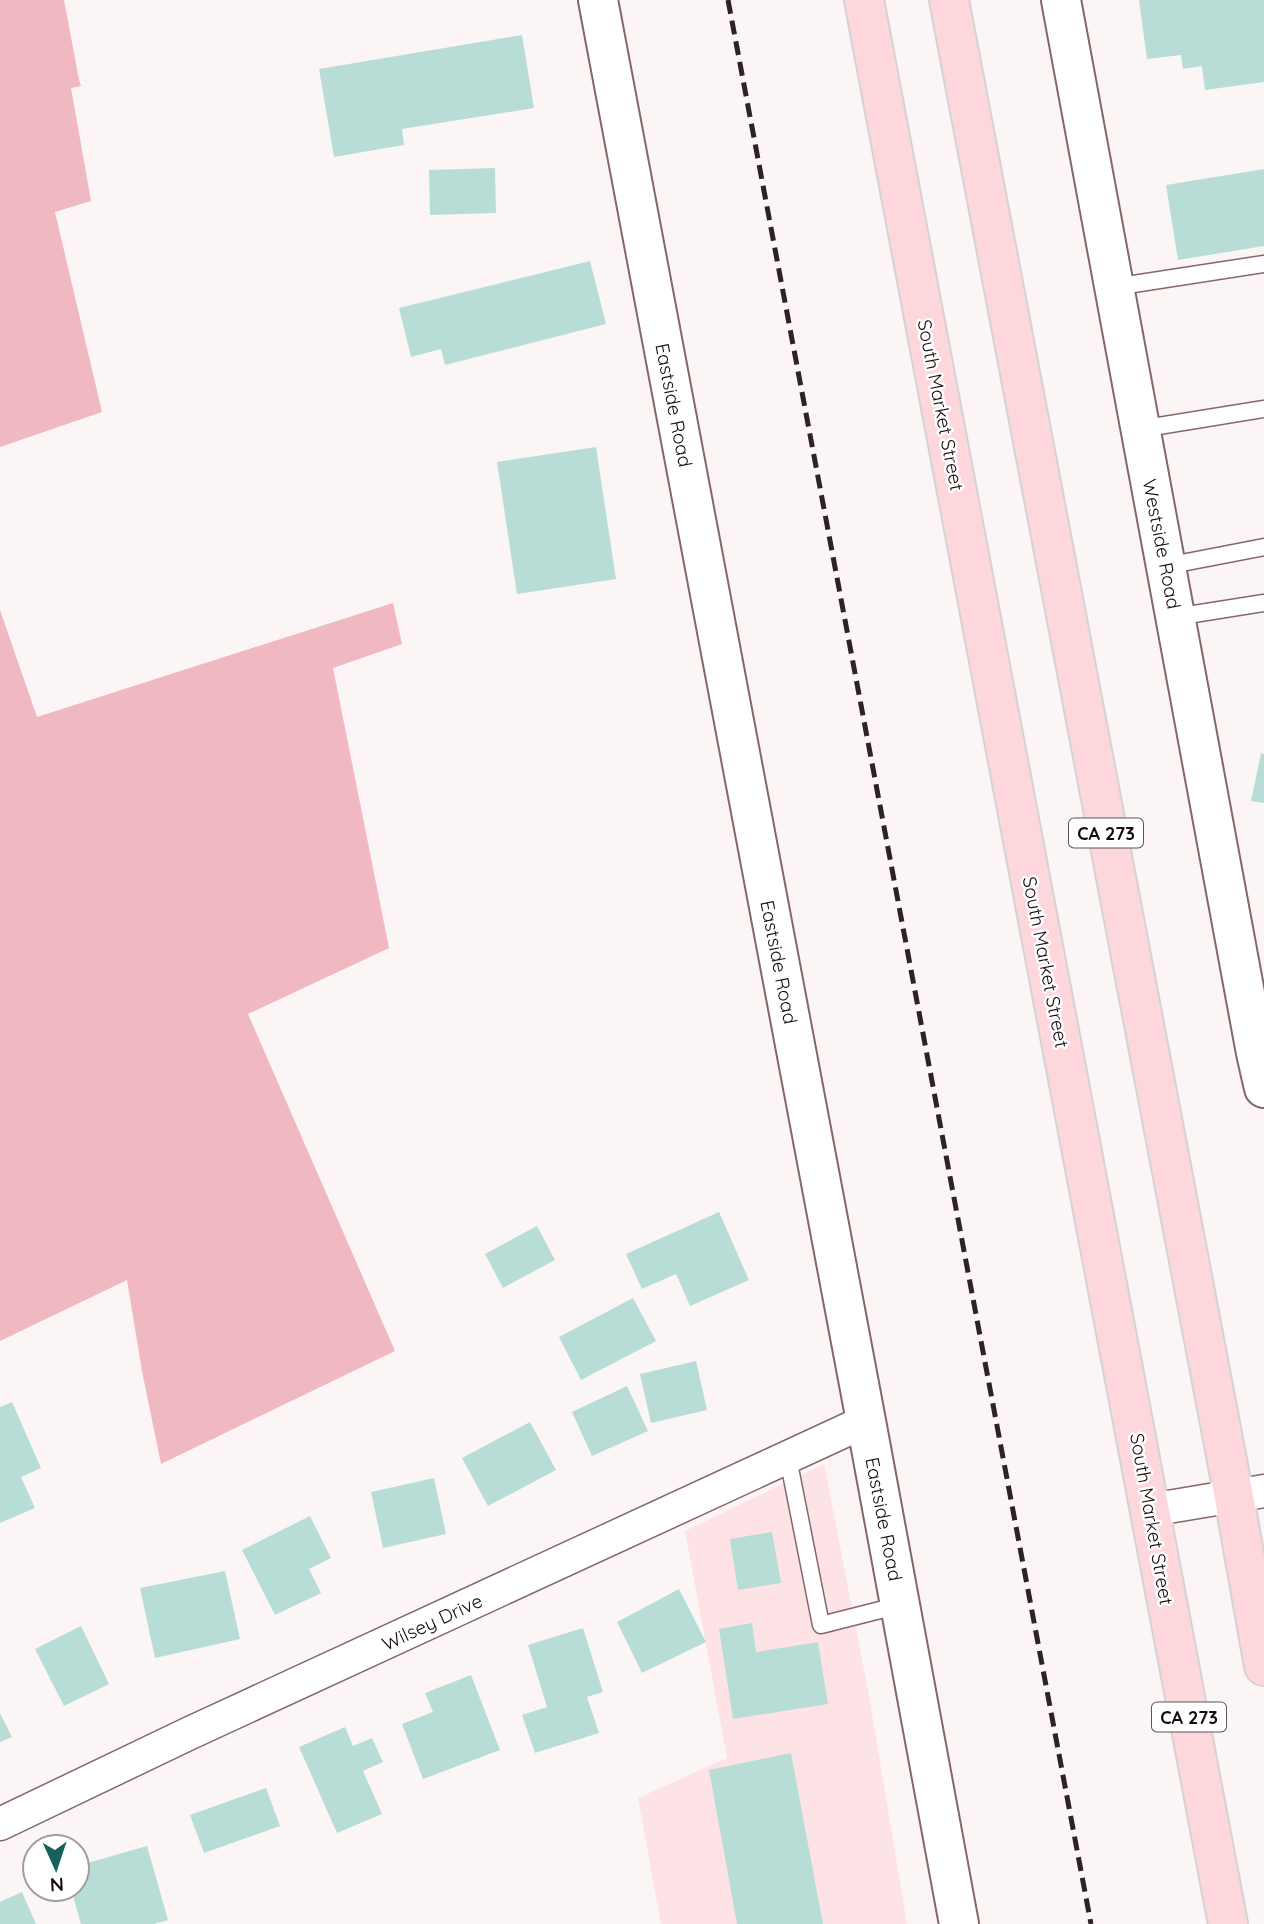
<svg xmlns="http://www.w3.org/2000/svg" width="1264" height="1924" viewBox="0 0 1264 1924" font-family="Quicksand,sans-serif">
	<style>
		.built { fill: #fee3e6 }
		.green { fill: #f0b8c0 }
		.building { fill: #b8ddd7 }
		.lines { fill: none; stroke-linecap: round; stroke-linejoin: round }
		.service-casing { stroke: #85666b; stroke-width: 19 }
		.minor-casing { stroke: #85666b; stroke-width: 35 }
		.tertiary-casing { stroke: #85666b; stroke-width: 42 }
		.primary-casing { stroke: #d5d3d3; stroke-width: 42 }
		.service { stroke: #fff; stroke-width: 16 }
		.minor { stroke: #fff; stroke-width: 32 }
		.tertiary { stroke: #fff; stroke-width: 38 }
		.primary { stroke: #fdd7dc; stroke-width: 38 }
		.rail { stroke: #2d2325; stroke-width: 5; stroke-dasharray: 14 7; stroke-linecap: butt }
		.labels { text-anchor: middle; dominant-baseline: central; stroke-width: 5; stroke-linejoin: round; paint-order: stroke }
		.shield { fill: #fff; stroke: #5b5455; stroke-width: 2 }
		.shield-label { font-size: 18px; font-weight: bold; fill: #150a0c }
		.street-label { font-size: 19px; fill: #150a0c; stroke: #fff }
	</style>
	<rect width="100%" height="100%" fill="#fcf5f6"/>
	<!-- built -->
	<polygon class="built" points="824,1464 869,1695 907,1924 661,1924 638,1798 727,1758 685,1531"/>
	<!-- green -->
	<g class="green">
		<polygon points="0,0 64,0 79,80 81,86 71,88 91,201 55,212 102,412 0,447"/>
		<polygon points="393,603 402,644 333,668 389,948 248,1014 395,1351 161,1464 142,1371 127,1280 0,1341 0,610 37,717"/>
	</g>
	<!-- building -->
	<g class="building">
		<polygon points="1139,0 1264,0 1264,82 1205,90 1202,66 1183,69 1181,55 1147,59"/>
		<polygon points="522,35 534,108 402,129 404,145 334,157 319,69"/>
		<polygon points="495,168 496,213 430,215 429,170"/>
		<polygon points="1264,169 1264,246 1178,260 1166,185"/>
		<polygon points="590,261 606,324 445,365 441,349 411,357 399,308"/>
		<polygon points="596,447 616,579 517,594 497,462"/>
		<polygon points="1261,753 1264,754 1264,803 1251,801"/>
		<polygon points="719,1212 749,1280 690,1306 676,1274 642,1289 626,1254"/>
		<polygon points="537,1226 555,1260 503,1288 485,1254"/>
		<polygon points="633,1298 656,1341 581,1380 559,1337"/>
		<polygon points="696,1361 707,1410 651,1423 640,1374"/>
		<polygon points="627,1386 648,1431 592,1456 572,1412"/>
		<polygon points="12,1402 41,1468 21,1477 35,1508 0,1523 0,1407"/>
		<polygon points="530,1422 556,1470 488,1506 462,1458"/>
		<polygon points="434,1478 446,1534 383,1548 371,1492"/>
		<polygon points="310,1516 331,1558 309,1569 321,1593 275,1615 242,1550"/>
		<polygon points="772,1532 781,1583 738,1590 730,1539"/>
		<polygon points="225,1571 240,1639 155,1658 140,1588"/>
		<polygon points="679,1589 706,1642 642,1673 617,1622"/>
		<polygon points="752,1623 756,1652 818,1642 828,1704 733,1719 719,1629"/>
		<polygon points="81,1626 109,1684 64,1706 35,1649"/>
		<polygon points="583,1628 603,1692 587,1697 599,1733 535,1753 522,1715 547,1707 528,1645"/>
		<polygon points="471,1675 500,1750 423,1779 402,1724 433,1712 425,1693"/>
		<polygon points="0,1713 12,1737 0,1742"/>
		<polygon points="345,1727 353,1746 372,1738 383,1762 363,1771 382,1814 337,1833 299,1747"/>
		<polygon points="791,1753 823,1924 737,1924 709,1770"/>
		<polygon points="266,1788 280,1826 204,1853 190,1815"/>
		<polygon points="147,1846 168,1920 154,1924 81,1924 71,1889 77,1889 77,1866"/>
		<polygon points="22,1892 36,1924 0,1924 0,1902"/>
	</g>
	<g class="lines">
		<!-- service casing -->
		<g class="service-casing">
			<g id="service">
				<polyline points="1114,287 1264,264"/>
				<polyline points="1140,429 1264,409"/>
				<polyline points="1166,566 1264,547"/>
				<polyline points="1175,617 1264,603"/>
				<polyline points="788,1458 821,1625 900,1605"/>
			</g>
		</g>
		<!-- minor casing -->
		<g class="minor-casing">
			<g id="minor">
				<polyline points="1150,1510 1264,1491"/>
				<polyline points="0,1824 190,1733 866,1421"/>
			</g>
		</g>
		<!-- tertiary casing -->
		<g class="tertiary-casing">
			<g id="tertiary">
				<polyline points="598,0 866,1421 959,1924"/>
				<polyline points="1061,0 1256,1053 1264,1088"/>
			</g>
		</g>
		<!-- primary casing -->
		<g class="primary-casing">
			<g id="primary">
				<polyline points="864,0 1228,1924"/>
				<polyline points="949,0 1234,1497 1264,1666"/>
			</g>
		</g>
		<!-- service -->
		<use href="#service" class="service"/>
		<!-- minor -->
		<use href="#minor" class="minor"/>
		<!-- tertiary -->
		<use href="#tertiary" class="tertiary"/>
		<!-- primary -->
		<use href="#primary" class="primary"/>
		<!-- rail -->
		<polyline class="rail" points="728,0 1091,1924"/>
	</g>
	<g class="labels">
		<!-- shield labels -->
		<g class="shield">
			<rect x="1069" y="818.5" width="74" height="29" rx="5"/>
			<rect x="1152" y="1702.5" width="74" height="29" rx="5"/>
		</g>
		<g class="shield-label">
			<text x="1106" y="833">CA 273</text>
			<text x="1189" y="1717">CA 273</text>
		</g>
		<!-- street labels -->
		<g class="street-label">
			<text transform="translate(674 405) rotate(79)">Eastside Road</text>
			<text transform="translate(941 405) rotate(79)">South Market Street</text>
			<text transform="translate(1162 544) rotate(79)">Westside Road</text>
			<text transform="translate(779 962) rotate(79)">Eastside Road</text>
			<text transform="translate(1046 962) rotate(79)">South Market Street</text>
			<text transform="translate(884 1519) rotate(79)">Eastside Road</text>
			<text transform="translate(1152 1519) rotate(80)">South Market Street</text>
			<text transform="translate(432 1622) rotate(-25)">Wilsey Drive</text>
		</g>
	</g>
	<!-- north arrow -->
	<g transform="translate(56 1868) rotate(177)"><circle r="33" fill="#ffffff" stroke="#a19d9e" stroke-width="2"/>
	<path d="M0-5L12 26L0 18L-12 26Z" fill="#16625b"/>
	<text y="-10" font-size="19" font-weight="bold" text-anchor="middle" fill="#150a0c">N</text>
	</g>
</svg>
